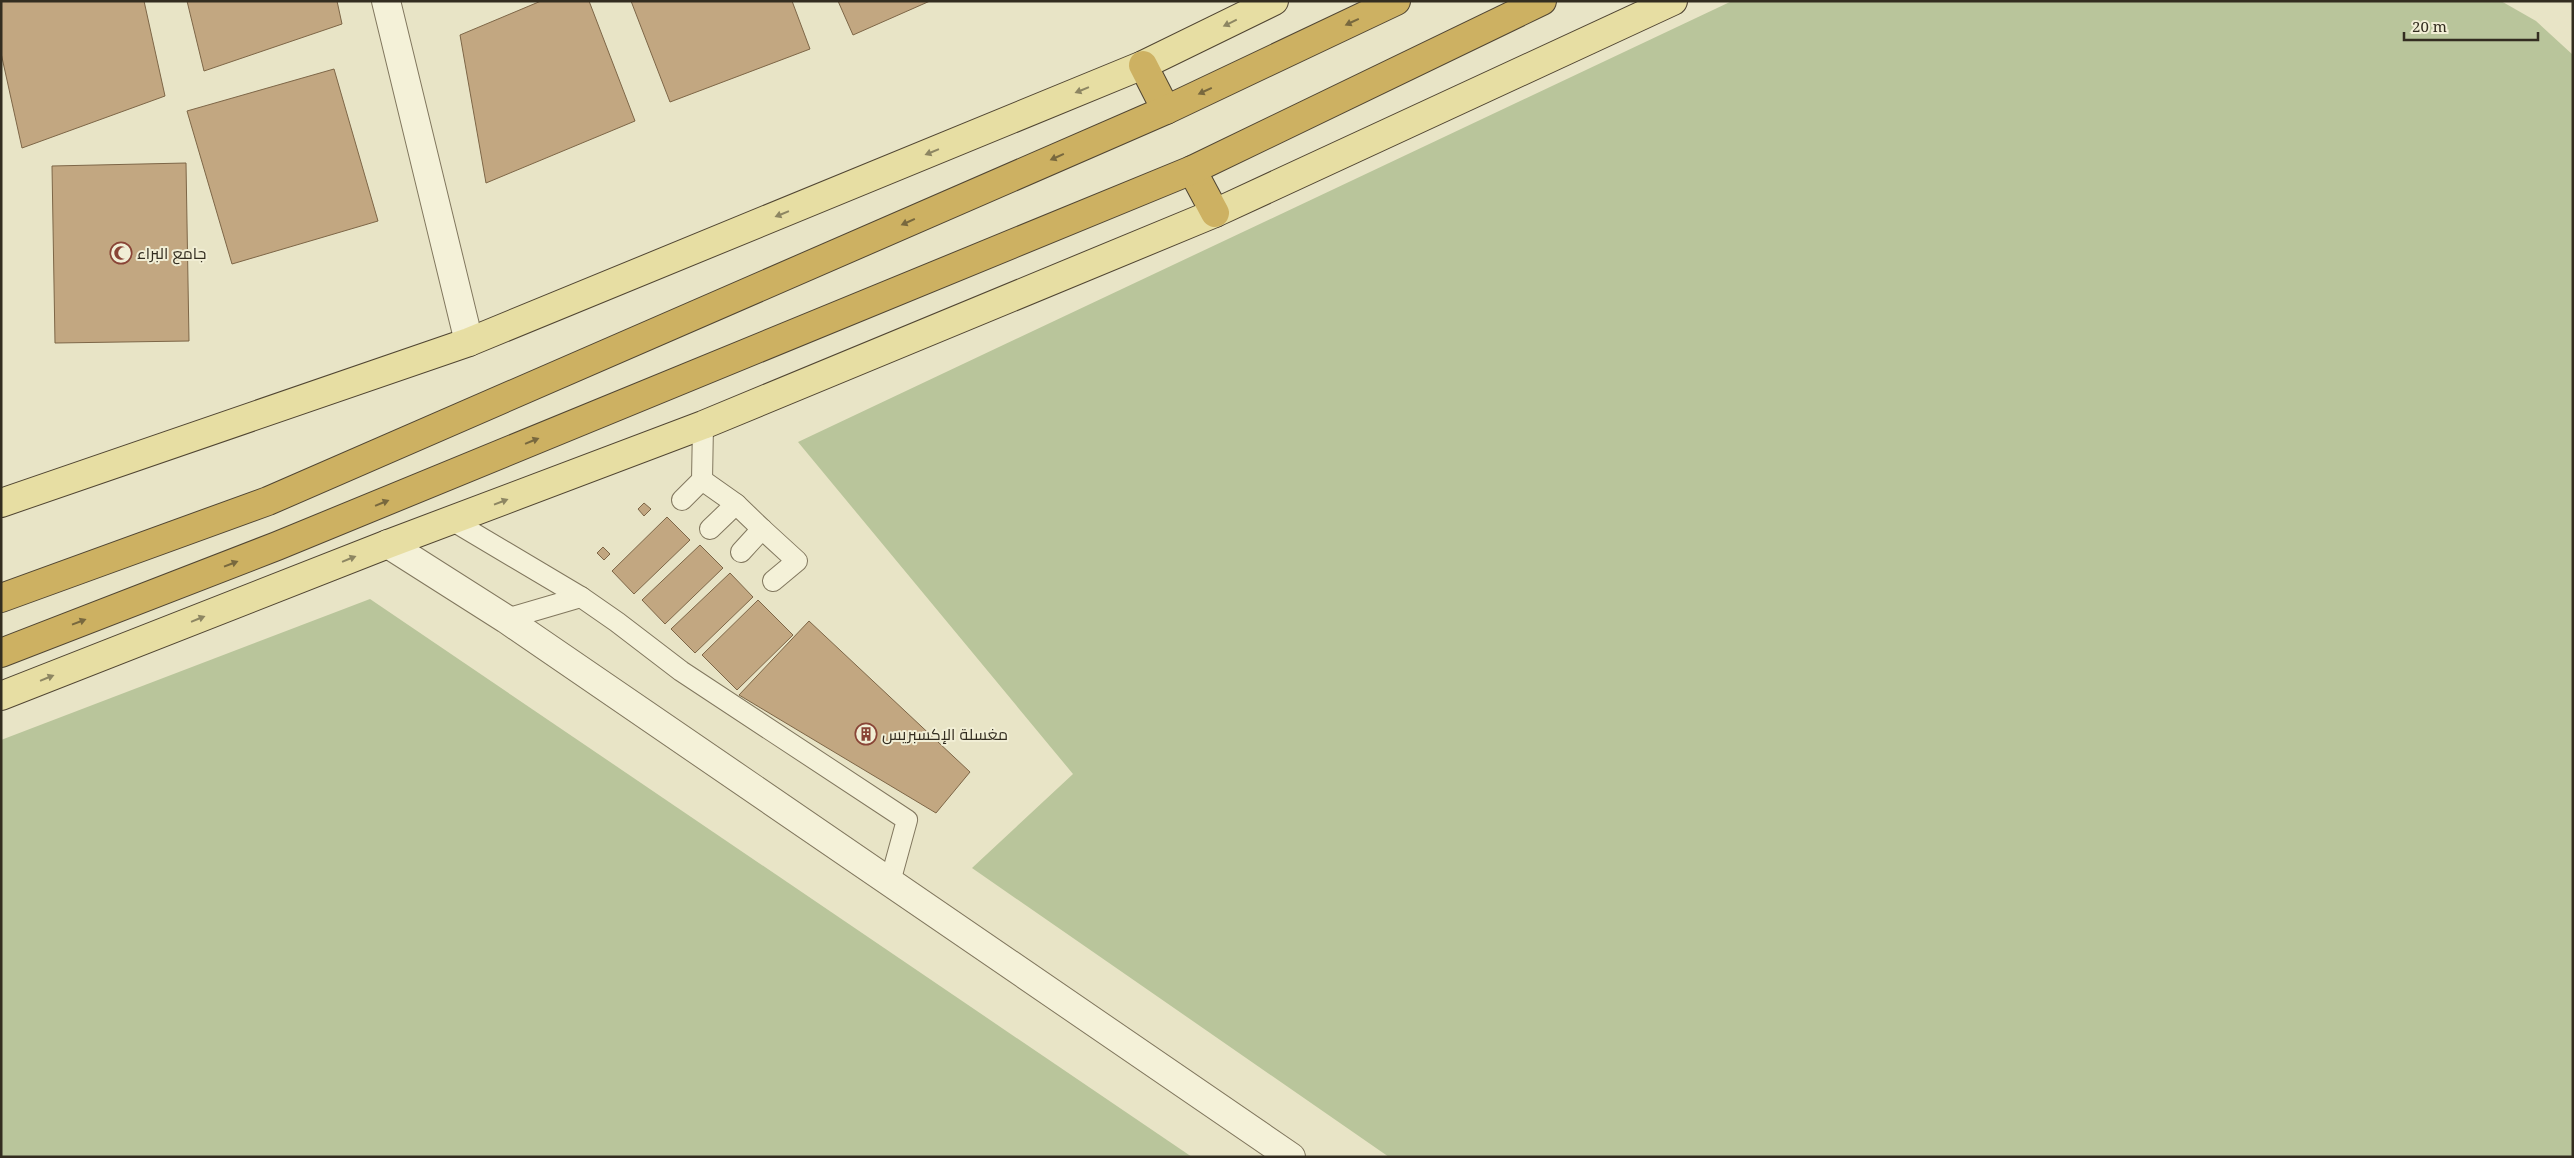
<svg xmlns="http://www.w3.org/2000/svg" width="2574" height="1158" viewBox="0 0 2574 1158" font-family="'Noto Serif',Cairo,serif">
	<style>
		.green { fill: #b9c59b }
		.building { fill: #c2a781; stroke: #7d6647 }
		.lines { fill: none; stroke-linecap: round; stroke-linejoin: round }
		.lane-casing { stroke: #81775e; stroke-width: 22 }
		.street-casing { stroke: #81775e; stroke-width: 30 }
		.primary-casing { stroke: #504532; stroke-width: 30 }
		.highway-casing { stroke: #504532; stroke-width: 30 }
		.lane { stroke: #f4f1d8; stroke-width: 20 }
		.street { stroke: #f4f1d8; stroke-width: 28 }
		.primary { stroke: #e7dea3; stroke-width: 28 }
		.highway { stroke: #cdb162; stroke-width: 28 }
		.oneway { fill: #78683e }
		.oneway2 { fill: #8d8662 }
		.labels { text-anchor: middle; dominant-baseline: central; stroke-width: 4; stroke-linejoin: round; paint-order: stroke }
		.poi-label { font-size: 16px; fill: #332d20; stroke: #f1eed5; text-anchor: start }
	</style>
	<rect width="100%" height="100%" fill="#e8e4c6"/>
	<!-- green -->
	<g class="green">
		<polygon points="1732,1 2501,1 2536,21 2573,55 2573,1157 1389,1157 972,868 1073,774 798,442"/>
		<polygon points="370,599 1192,1157 1,1157 1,740"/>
	</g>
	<!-- building -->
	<g class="building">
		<polygon points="1,1 144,1 165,96 22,148 1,53"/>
		<polygon points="187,1 337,1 342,24 204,71"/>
		<polygon points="541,1 589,1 635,121 486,183 460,35"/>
		<polygon points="631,1 792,1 810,49 670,102"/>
		<polygon points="838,1 930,1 853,35"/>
		<polygon points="334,69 378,221 232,264 187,111"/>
		<polygon points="186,163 189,341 55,343 52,166"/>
		<polygon points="644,503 651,509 644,516 638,509"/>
		<polygon points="667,517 690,540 634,594 612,571"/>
		<polygon points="700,545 723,568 665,624 642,600"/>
		<polygon points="603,547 610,554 604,560 597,553"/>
		<polygon points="730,573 753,597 695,653 671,629"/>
		<polygon points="758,600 793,635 737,690 702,655"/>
		<polygon points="809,621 970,772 936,813 739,695"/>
	</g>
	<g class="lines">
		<!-- lane casing -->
		<g class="lane-casing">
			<g id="lane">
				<polyline points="702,480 736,504 710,529"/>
				<polyline points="682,500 702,480 703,425"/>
				<polyline points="736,504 762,529 741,552"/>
				<polyline points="453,521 581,597 617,622 681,671 907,820 890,882"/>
				<polyline points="762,529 797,561 773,581"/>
				<polyline points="506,619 581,597"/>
			</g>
		</g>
		<!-- street casing -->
		<g class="street-casing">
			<g id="street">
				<polyline points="386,1 469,342"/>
				<polyline points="388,544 506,619 1291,1157"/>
			</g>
		</g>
		<!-- primary casing -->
		<g class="primary-casing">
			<g id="primary">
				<polyline points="1,503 469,342 1143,65 1274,1"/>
				<polyline points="1,696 388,544 703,425 1215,213 1673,1"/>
			</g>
		</g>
		<!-- highway casing -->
		<g class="highway-casing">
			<g id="highway">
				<polyline points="1143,65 1166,110"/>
				<polyline points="1192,170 1215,213"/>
				<polyline points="1,598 268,501 1166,110 1396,1"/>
				<polyline points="1,653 277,546 1192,170 1542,1"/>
			</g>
		</g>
		<!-- lane -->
		<use href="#lane" class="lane"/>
		<!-- street -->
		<use href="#street" class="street"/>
		<!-- primary -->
		<use href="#primary" class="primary"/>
		<!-- highway -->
		<use href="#highway" class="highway"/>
	</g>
	<!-- one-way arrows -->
	<defs><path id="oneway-solid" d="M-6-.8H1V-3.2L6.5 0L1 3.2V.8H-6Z" transform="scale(1.25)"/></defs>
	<g class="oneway">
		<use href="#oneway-solid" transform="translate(1352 22) rotate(155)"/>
		<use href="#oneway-solid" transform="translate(1205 91) rotate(155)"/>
		<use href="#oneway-solid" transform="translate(1057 157) rotate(156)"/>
		<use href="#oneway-solid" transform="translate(908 222) rotate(156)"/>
		<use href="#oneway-solid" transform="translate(532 441) rotate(-22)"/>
		<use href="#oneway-solid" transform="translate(382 503) rotate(-22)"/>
		<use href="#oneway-solid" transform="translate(231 564) rotate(-21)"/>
		<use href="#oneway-solid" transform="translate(79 622) rotate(-21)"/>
	</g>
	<g class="oneway2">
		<use href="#oneway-solid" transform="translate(1230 23) rotate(154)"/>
		<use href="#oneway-solid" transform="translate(1082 90) rotate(158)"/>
		<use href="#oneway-solid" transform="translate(932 152) rotate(158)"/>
		<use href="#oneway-solid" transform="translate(782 214) rotate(158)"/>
		<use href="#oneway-solid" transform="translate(501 502) rotate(-21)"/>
		<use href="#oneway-solid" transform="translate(349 559) rotate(-22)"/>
		<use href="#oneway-solid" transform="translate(198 619) rotate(-22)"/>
		<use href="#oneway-solid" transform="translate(47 678) rotate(-22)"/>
	</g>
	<!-- icons -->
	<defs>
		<g id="mosque-ring" transform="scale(1.125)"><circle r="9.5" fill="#f1eed5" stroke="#894436" stroke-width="1.5"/><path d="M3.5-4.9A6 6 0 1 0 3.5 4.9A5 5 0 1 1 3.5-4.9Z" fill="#894436"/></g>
		<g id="building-ring" transform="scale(1.125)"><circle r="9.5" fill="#f1eed5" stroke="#894436" stroke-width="1.5"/><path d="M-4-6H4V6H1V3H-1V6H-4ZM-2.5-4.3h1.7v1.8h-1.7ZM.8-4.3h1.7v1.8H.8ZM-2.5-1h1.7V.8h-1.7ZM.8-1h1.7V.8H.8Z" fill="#894436"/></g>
	</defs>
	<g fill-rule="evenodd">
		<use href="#mosque-ring" x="121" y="253"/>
		<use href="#building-ring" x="866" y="734"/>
	</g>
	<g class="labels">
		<!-- poi labels -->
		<g class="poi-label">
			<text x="137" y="253">جامع البراء</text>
			<text x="882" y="734">مغسلة الإكسبريس</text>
		</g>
	</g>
	<!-- border -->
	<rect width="2574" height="1158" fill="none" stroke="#332d20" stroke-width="5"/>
	<!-- scale -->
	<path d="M2404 32v8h134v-8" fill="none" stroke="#332d20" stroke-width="2.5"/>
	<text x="2412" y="32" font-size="15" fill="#332d20" stroke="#f1eed5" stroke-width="4" paint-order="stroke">20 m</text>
</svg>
